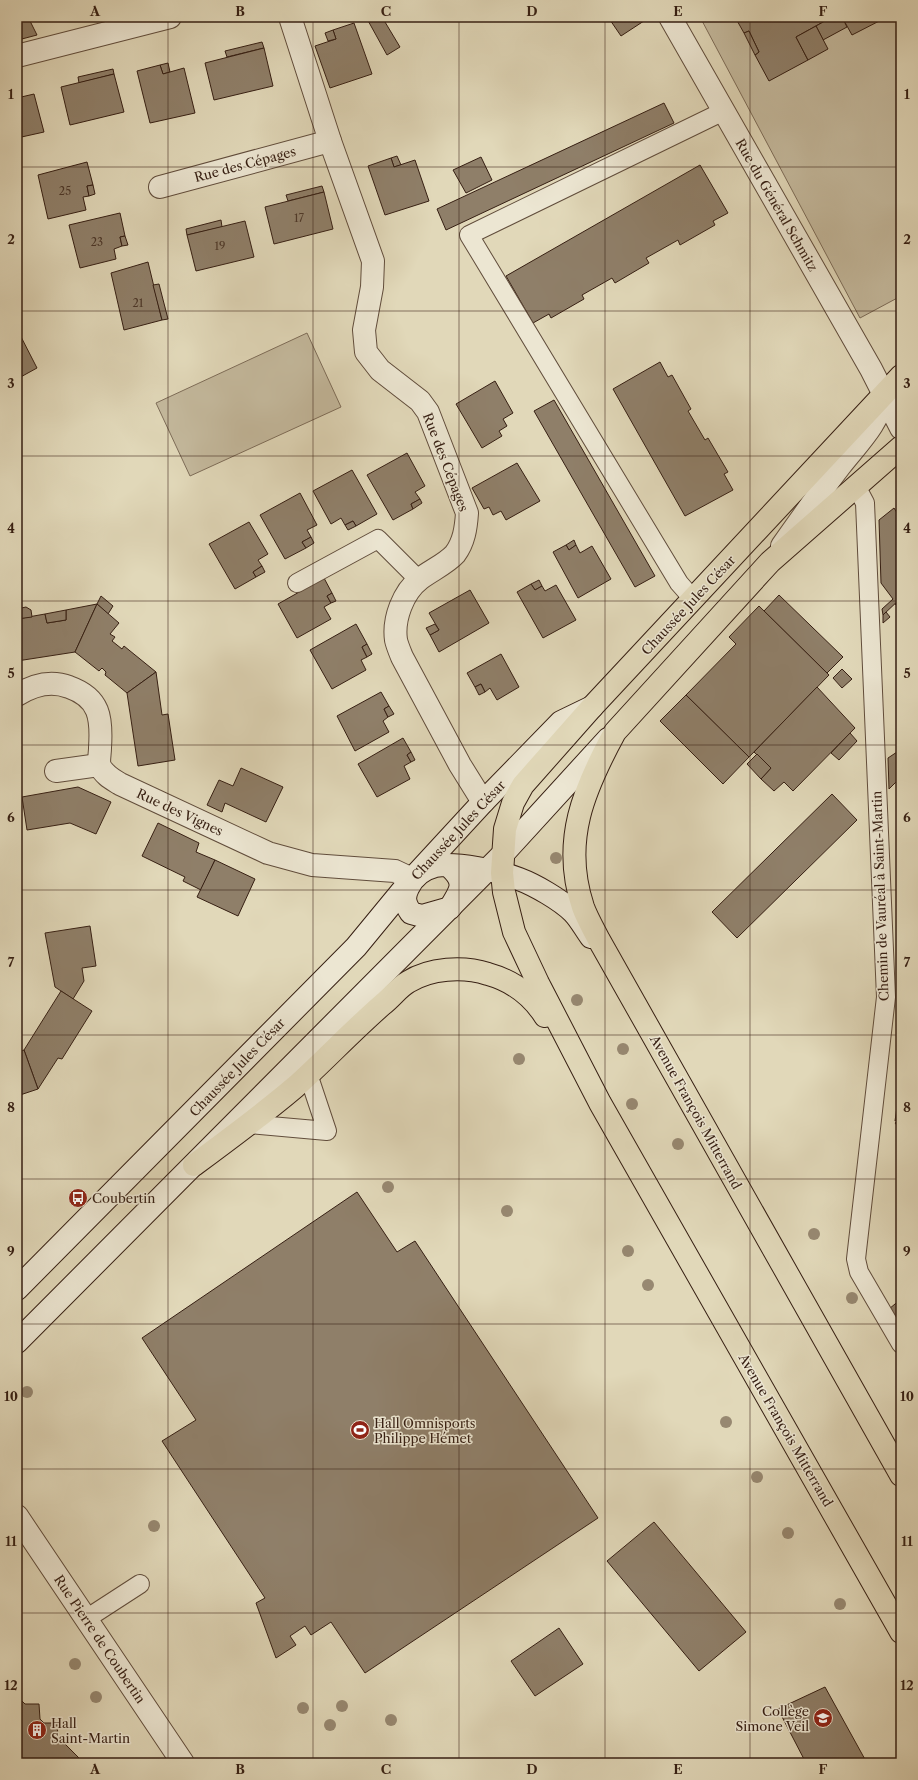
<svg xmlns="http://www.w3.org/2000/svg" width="918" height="1780" viewBox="0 0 918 1780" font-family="'Libre Caslon Text',serif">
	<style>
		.green { fill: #c4b99d; stroke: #7d6c58 }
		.building { fill: #8f7f69; stroke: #361f13 }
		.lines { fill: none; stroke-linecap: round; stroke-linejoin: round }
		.lane-casing { stroke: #614d3c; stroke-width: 20 }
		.street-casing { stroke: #614d3c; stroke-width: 24 }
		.secondary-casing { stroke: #361f13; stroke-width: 24 }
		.primary-casing { stroke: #361f13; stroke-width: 24 }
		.lane { stroke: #ece6d2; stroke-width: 18 }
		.street { stroke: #ece6d2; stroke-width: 22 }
		.secondary { stroke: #ece6d2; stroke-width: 22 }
		.primary { stroke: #e1d8b9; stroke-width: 22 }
		.tree { fill: #978871 }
		.grid { fill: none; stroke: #361f13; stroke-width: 1; stroke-opacity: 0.55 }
		.labels { text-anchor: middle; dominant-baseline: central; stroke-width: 3; stroke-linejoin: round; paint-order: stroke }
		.number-label { font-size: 11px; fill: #4c3728 }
		.street-label { font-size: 13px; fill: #361f13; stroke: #ece6d2 }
		.poi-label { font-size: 13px; fill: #361f13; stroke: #ece6d2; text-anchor: start }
		.neatline { fill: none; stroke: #361f13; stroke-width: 1.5 }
		.grid-label { font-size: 13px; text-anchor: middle; font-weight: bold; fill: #361f13 }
	</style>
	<rect width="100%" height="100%" fill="#e1d8b9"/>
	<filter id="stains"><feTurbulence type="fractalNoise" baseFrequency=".005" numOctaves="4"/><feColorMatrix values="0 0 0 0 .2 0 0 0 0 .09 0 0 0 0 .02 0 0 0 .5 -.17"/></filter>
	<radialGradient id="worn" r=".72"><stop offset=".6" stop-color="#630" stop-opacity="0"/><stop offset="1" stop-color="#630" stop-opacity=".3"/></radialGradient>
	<!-- green -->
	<g class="green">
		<polygon points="700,17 901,17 901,296 860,318"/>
		<polygon points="307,333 341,407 190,476 156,403"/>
	</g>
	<!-- building -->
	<g class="building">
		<polygon points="17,17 28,17 37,35 18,40"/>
		<polygon points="366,17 382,17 400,47 387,55"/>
		<polygon points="608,17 650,17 621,36"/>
		<polygon points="735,17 832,17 796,37 808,60 769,81 755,55 759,52 749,31 744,33"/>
		<polygon points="832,17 842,17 847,27 823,40 816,26"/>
		<polygon points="842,17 887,17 852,35"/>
		<polygon points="354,23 372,74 330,88 315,46 336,39 333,30"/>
		<polygon points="816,26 828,49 808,60 796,37"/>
		<polygon points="333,30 336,39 328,41 325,33"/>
		<polygon points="749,31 759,52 755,55 744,33"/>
		<polygon points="262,42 264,48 227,57 225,51"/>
		<polygon points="264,48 273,86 214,100 205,63"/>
		<polygon points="168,63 170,72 163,74 160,65"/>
		<polygon points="160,65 163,74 184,68 195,113 150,123 137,71"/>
		<polygon points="113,69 114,74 79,83 78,77"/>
		<polygon points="114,74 124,112 70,125 61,87"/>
		<polygon points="34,94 44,132 17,138 17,98"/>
		<polygon points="664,103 674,123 446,230 437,209"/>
		<polygon points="397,156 401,165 394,167 391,158"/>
		<polygon points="481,157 492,180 466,193 453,170"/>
		<polygon points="391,158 394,167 415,160 429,201 385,215 368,166"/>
		<polygon points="87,162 93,185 87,186 89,196 83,197 86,210 48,219 38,175"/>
		<polygon points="700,165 728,213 713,221 715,225 680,245 678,240 646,258 649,263 615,283 612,278 582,295 584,299 551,318 549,314 533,323 506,276"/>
		<polygon points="93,185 95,194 89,196 87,186"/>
		<polygon points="322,186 324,192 288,201 286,195"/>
		<polygon points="324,192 333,229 274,244 265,207"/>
		<polygon points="120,213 125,236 120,237 122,246 114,249 116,259 80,268 69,225"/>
		<polygon points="221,220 222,227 187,235 186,229"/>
		<polygon points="245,221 254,257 196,271 187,235"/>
		<polygon points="125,236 128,245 122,246 120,237"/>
		<polygon points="148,262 162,320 124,330 111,273"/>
		<polygon points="159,284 168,319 162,320 153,285"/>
		<polygon points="17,329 37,368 17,379"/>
		<polygon points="660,362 668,377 672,375 691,409 688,411 705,440 708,438 728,472 724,474 733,490 685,516 613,389"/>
		<polygon points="495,381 513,413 503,419 507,426 499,431 502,436 482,448 456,404"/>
		<polygon points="554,400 655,576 635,587 534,411"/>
		<polygon points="407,453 425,486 415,492 420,499 411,504 413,509 393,520 367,475"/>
		<polygon points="517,463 540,501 506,520 501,511 493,515 489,507 484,509 472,488"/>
		<polygon points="352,470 377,514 356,526 353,521 345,525 341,518 331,524 313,491"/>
		<polygon points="300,493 317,525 307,530 311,537 302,542 306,548 285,559 260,515"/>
		<polygon points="420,499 422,503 413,509 411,504"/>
		<polygon points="894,508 901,519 901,598 883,615 882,609 893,599 881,583 879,520"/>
		<polygon points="353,521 356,526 348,530 345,525"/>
		<polygon points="249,522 268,554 258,560 262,566 253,572 256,577 235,589 209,544"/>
		<polygon points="311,537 314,543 306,548 302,542"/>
		<polygon points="574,540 576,545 569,550 566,545"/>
		<polygon points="566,545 569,550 576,545 580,553 592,546 611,579 578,598 553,552"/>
		<polygon points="262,566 265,572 256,577 253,572"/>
		<polygon points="324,578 332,593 327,596 331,603 324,607 331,619 297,638 278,604"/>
		<polygon points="539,580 542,586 535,590 531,584"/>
		<polygon points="531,584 535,590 542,586 545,591 556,585 576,620 543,638 517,592"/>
		<polygon points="470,590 489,623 439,652 430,635 439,630 429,613"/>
		<polygon points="332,593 336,601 331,603 327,596"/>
		<polygon points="779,595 843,657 827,673 764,611"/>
		<polygon points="101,596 113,606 108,614 97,604"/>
		<polygon points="901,598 901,610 895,604"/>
		<polygon points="97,604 75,652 17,661 17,619 45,614 47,623 66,620 66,610"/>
		<polygon points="97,604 119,623 110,634 115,637 112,641 122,649 124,646 156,672 127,693 105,675 106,672 102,668 99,671 75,652"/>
		<polygon points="759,606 829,675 749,757 686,695 736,644 729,637"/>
		<polygon points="26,607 31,610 32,617 17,619 17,609"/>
		<polygon points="66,610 66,620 47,623 45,614"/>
		<polygon points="886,612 890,617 883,623 883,615"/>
		<polygon points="356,624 367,644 362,647 367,657 361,660 366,670 332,689 310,650"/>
		<polygon points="435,624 439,630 430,635 426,628"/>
		<polygon points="367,644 372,654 367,657 362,647"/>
		<polygon points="501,654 519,687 497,700 490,688 485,692 481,684 475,687 467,673"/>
		<polygon points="842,669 852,679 842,688 833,678"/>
		<polygon points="156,672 162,715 168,714 175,760 138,766 127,693"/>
		<polygon points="481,684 485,692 479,695 475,687"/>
		<polygon points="817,687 855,728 793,791 784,782 774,791 761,779 771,768 754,752"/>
		<polygon points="381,692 389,706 384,709 388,717 383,721 389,732 355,751 337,716"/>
		<polygon points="686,695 749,757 723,784 660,721"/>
		<polygon points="389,706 394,714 388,717 384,709"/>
		<polygon points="850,733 857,741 839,760 831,753"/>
		<polygon points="403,738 411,752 407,755 411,762 404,766 410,779 377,797 358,764"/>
		<polygon points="900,750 901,777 889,789 888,758"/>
		<polygon points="411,752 415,760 411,762 407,755"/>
		<polygon points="757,754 771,768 761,779 747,764"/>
		<polygon points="241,768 283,787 266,822 225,803 222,812 207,805 219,780 233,786"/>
		<polygon points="78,787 111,802 96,834 70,823 27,830 22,797"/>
		<polygon points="832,794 857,820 737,938 712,912"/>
		<polygon points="158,823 199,843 196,852 215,860 201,890 183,881 185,877 142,856"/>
		<polygon points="215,860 255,879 238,916 197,897"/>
		<polygon points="90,926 96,966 82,968 84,981 73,999 55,987 45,933"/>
		<polygon points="61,991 92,1011 62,1059 58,1058 38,1089 24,1050"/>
		<polygon points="24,1050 38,1089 17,1096 17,1053"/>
		<polygon points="901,1084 901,1116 895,1121 900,1086"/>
		<polygon points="901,1118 901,1130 895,1123"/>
		<polygon points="357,1192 397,1252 415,1241 598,1518 365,1673 331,1622 311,1635 305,1626 290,1636 296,1645 276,1658 256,1603 265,1598 162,1441 196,1420 142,1338"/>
		<polygon points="901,1299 901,1323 889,1309"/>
		<polygon points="654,1522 746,1632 699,1671 607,1561"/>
		<polygon points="559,1628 583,1664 535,1696 511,1661"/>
		<polygon points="825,1687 867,1763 806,1763 778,1709"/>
		<polygon points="17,1696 25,1704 39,1704 40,1719 44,1723 57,1723 58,1737 84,1763 17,1763"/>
	</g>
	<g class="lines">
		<!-- lane casing -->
		<g class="lane-casing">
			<g id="lane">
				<polyline points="856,486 865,503 886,997 856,1259 859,1272 901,1344"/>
				<polyline points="297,583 378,539 419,580"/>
				<polyline points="693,599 679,583 469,235 724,111"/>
				<polyline points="249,1124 327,1131 308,1074"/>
				<polyline points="86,1619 140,1584"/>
			</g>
		</g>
		<!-- street casing -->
		<g class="street-casing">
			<g id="street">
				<path d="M290,17l40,124 43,120 -1,26 -8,43 2,22 14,18 40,31 8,11 39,101c-1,15 -3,29 -12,41 -9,10 -25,17 -35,25 -17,13 -27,40 -24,61 1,5 4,12 6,17l58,108 23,37"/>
				<polyline points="670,17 871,369 901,428"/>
				<polyline points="17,56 170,17"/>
				<polyline points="160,187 330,141"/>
				<path d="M782,546c19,-27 38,-54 58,-80 17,-22 40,-43 44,-72"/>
				<path d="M17,695c16,-10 34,-15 52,-8 31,11 33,31 31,61 0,6 -2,14 0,18 4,9 12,13 20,18l148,69 44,12 83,6 17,8"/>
				<polyline points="56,771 99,765"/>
				<polyline points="17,1516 183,1763"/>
			</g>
		</g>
		<!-- secondary casing -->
		<g class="secondary-casing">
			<g id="secondary">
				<path d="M450,867c17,16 11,23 0,41l-28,8 -11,-3c-6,-9 -8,-15 -3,-25 5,-11 15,-19 27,-22 21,-4 64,5 84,13 16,6 42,21 54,33 7,7 12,17 18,25"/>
				<polyline points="17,1289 356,947 412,879 483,802 561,722 592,707"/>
				<polyline points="17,1342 502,855 608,739"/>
			</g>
		</g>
		<!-- primary casing -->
		<g class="primary-casing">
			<g id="primary">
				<polyline points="901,376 592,707 523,785 513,803 505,829 502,873 504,892 514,932 538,983 600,1103 901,1632"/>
				<path d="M901,447l-131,115 -155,170c-31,57 -54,109 -32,175 4,11 11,23 16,33l302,535"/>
				<path d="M194,1165c34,-25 68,-50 101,-78 30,-27 58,-57 88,-83 9,-7 16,-17 25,-22 22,-14 55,-16 80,-8 25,7 43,20 57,42"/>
			</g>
		</g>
		<!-- lane -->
		<use href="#lane" class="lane"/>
		<!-- street -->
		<use href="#street" class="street"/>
		<!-- secondary -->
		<use href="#secondary" class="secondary"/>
		<!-- primary -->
		<use href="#primary" class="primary"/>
	</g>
	<!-- trees -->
	<g class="tree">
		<circle cx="556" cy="858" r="6"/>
		<circle cx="577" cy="1000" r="6"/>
		<circle cx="623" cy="1049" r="6"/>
		<circle cx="519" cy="1059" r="6"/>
		<circle cx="632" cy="1104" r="6"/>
		<circle cx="678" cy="1144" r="6"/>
		<circle cx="388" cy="1187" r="6"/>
		<circle cx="507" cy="1211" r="6"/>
		<circle cx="814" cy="1234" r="6"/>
		<circle cx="628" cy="1251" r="6"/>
		<circle cx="648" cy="1285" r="6"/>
		<circle cx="852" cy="1298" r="6"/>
		<circle cx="27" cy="1392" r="6"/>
		<circle cx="726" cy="1422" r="6"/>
		<circle cx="757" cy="1477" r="6"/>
		<circle cx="154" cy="1526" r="6"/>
		<circle cx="788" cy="1533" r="6"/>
		<circle cx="840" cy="1604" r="6"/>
		<circle cx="75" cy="1664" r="6"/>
		<circle cx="96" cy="1697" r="6"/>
		<circle cx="342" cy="1706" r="6"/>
		<circle cx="303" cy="1708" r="6"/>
		<circle cx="391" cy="1720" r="6"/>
		<circle cx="330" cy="1725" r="6"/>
	</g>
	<!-- grid -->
	<path class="grid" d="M168,17v1746M313,17v1746M459,17v1746M605,17v1746M750,17v1746M17,167h884M17,311h884M17,456h884M17,601h884M17,745h884M17,890h884M17,1035h884M17,1179h884M17,1324h884M17,1469h884M17,1613h884"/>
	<!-- icons -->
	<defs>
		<g id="bus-disc" transform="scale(1)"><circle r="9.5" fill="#8f2418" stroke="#ece6d2"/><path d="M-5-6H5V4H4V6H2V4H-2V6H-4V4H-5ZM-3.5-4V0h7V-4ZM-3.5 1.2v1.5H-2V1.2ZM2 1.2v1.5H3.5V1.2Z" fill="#fff"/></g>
		<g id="stadium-disc" transform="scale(1)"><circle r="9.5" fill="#8f2418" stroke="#ece6d2"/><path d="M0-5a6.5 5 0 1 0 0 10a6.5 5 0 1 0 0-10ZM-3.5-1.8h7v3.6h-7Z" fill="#fff"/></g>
		<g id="school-disc" transform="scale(1)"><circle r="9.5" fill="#8f2418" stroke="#ece6d2"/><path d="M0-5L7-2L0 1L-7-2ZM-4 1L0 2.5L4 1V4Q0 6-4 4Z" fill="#fff"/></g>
		<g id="building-disc" transform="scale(1)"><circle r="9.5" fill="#8f2418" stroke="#ece6d2"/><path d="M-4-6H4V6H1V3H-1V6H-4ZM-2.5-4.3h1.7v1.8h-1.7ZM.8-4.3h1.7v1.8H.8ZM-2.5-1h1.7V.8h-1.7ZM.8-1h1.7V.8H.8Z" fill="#fff"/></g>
	</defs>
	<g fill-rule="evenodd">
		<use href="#bus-disc" x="78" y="1198"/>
		<use href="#stadium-disc" x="360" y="1430"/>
		<use href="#school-disc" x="823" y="1718"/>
		<use href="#building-disc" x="37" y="1730"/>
	</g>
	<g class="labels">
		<!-- number labels -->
		<g class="number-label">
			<text x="65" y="191">25</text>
			<text x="299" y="218">17</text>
			<text x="97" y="242">23</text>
			<text x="220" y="246">19</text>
			<text x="138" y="303">21</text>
		</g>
		<!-- street labels -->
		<g class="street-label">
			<text transform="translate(245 164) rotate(-15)">Rue des Cépages</text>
			<text transform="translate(777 205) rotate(60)">Rue du Général Schmitz</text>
			<text transform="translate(446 462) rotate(69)">Rue des Cépages</text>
			<text transform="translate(688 605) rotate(-47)">Chaussée Jules César</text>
			<text transform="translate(180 812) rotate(25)">Rue des Vignes</text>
			<text transform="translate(458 830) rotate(-47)">Chaussée Jules César</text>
			<text transform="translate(880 896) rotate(-92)">Chemin de Vauréal à Saint-Martin</text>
			<text transform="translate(237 1067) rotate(-46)">Chaussée Jules César</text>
			<text transform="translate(696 1112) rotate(61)">Avenue François Mitterrand</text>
			<text transform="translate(786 1430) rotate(60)">Avenue François Mitterrand</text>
			<text transform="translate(100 1639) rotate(56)">Rue Pierre de Coubertin</text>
		</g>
		<!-- poi labels -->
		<g class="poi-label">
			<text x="92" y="1198">Coubertin</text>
			<text x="374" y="1423">Hall Omnisports<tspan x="374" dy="15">Philippe Hémet</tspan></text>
			<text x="809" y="1711" text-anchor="end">Collège<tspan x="809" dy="15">Simone Veil</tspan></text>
			<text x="51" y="1723">Hall<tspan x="51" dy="15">Saint-Martin</tspan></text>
		</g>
	</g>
	<!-- margin -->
	<rect width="918" height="1780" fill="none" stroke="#e1d8b9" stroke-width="44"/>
	<rect x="22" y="22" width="874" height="1736" class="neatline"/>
	<g class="grid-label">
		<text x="95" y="16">A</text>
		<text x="240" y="16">B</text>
		<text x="386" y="16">C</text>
		<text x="532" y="16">D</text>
		<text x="678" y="16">E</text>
		<text x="823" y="16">F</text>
		<text x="11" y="99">1</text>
		<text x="907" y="99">1</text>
		<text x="11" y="244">2</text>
		<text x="907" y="244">2</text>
		<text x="11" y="388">3</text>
		<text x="907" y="388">3</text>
		<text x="11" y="533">4</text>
		<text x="907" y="533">4</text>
		<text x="11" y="678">5</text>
		<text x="907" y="678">5</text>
		<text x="11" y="822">6</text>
		<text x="907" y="822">6</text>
		<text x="11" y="967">7</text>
		<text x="907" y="967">7</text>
		<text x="11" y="1112">8</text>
		<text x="907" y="1112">8</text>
		<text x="11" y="1256">9</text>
		<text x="907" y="1256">9</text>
		<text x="11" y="1401">10</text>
		<text x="907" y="1401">10</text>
		<text x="11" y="1546">11</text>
		<text x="907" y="1546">11</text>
		<text x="11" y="1690">12</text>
		<text x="907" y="1690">12</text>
		<text x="95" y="1774">A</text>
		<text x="240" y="1774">B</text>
		<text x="386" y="1774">C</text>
		<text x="532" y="1774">D</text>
		<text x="678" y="1774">E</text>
		<text x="823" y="1774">F</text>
	</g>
	<rect width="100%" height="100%" filter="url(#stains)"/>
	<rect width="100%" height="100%" fill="url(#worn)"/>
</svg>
